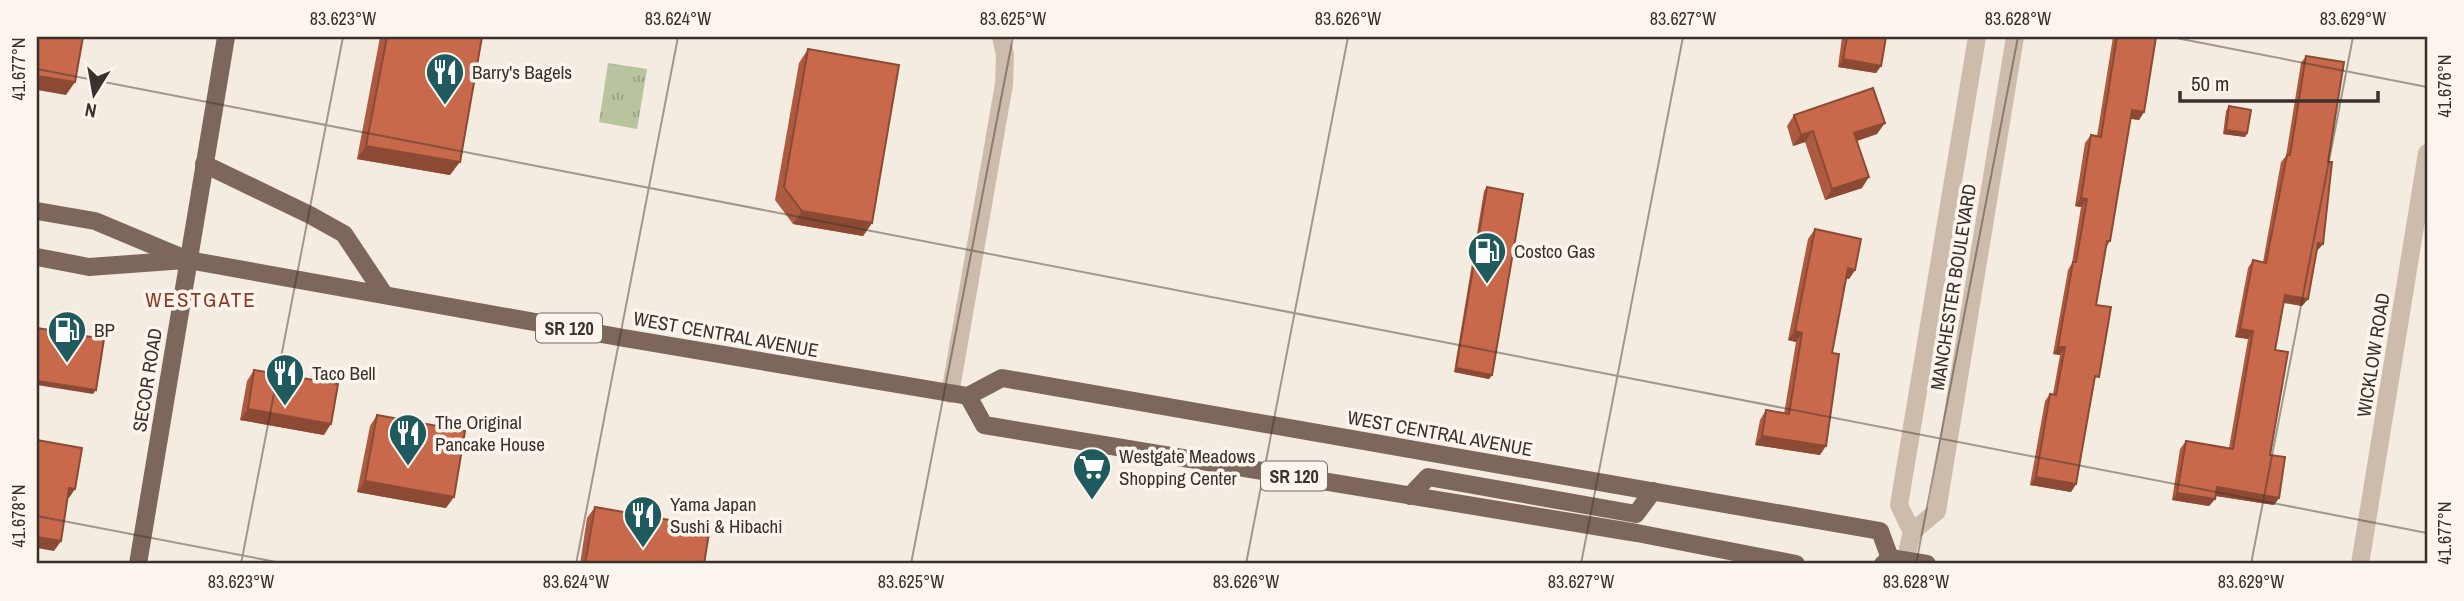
<svg xmlns="http://www.w3.org/2000/svg" width="2464" height="601" viewBox="0 0 2464 601" font-family="'Archivo Narrow',sans-serif">
	<style>
		.grass { fill: url(#grass-tufts) }
		.lines { fill: none; stroke-linecap: round; stroke-linejoin: round }
		.minor { stroke: #cdbbac; stroke-width: 18 }
		.major { stroke: #7d675c; stroke-width: 18 }
		.wall { fill: #ac5a40 }
		.shaded-wall { fill: #8c4a34 }
		.building { fill: #c8694b; stroke: #8c4a34; stroke-width: 2 }
		.ticks { fill: none; stroke: #3b302b; stroke-width: 2; stroke-opacity: 0.45 }
		.labels { text-anchor: middle; dominant-baseline: central; stroke-width: 7; stroke-linejoin: round; paint-order: stroke }
		.shield { fill: #fbf5ee; stroke: #756b66; stroke-width: 2 }
		.shield-label { font-size: 18px; font-weight: bold; fill: #3b302b }
		.poi-label { font-size: 19px; fill: #3b302b; stroke: #fbf5ee; text-anchor: start }
		.street-label { font-size: 19px; fill: #3b302b; stroke: #fbf5ee }
		.neighbourhood-label { font-size: 21px; letter-spacing: 2px; fill: #8c3b22; stroke: #fbf5ee }
		.neatline { fill: none; stroke: #3b302b; stroke-width: 2.5 }
		.ticks-label { font-size: 18px; text-anchor: middle; fill: #3b302b }
	</style>
	<defs>
		<pattern id="grass-tufts" width="24" height="20" patternUnits="userSpaceOnUse" patternTransform="scale(1.75)"><rect width="24" height="20" fill="#b8c4a0"/><path d="M3 7l-1-3M5 7V3M7 7l1-3M15 17l-1-3M17 17v-4M19 17l1-3" fill="none" stroke="#97a083"/></pattern>
	</defs>
	<rect width="100%" height="100%" fill="#f4ebe1"/>
	<!-- grass -->
	<polygon class="grass" points="608,63 647,69 637,129 599,122"/>
	<g class="lines">
		<!-- minor -->
		<g class="minor">
			<polyline points="950,394 1004,84 1005,55 1001,37"/>
			<polyline points="1912,532 1899,505 1977,37"/>
			<polyline points="1915,564 1905,561 1912,532 1937,511 2015,37"/>
			<polyline points="2360,564 2427,153"/>
		</g>
		<!-- major -->
		<g class="major">
			<polyline points="204,164 310,215 344,234 384,294"/>
			<polyline points="37,211 95,221 188,260 624,338 968,396 1002,378 1880,531 1890,558"/>
			<polyline points="37,257 89,267 185,260"/>
			<polyline points="968,396 984,425 1637,533 1796,564"/>
			<polyline points="1410,496 1428,477 1636,514 1653,491"/>
			<polyline points="138,564 226,37"/>
			<polyline points="1883,564 1890,558 1927,564"/>
		</g>
	</g>
	<!-- wall -->
	<g class="wall">
		<polygon points="380,37 482,37 450,175 357,159"/>
		<polygon points="1842,37 1886,37 1881,66 1876,73 1838,67"/>
		<polygon points="2113,37 2156,37 2144,112 2139,120 2131,119 2110,241 2106,248 2096,305 2094,385 2076,484 2071,492 2030,485 2045,401 2050,394 2053,394 2060,355 2053,354 2068,270 2072,263 2081,207 2075,206 2085,143 2091,135 2097,136"/>
		<polygon points="808,49 872,223 863,236 793,224 775,200 799,63"/>
		<polygon points="2306,56 2328,162 2323,244 2316,251 2308,299 2302,306 2284,303 2275,350 2270,455 2279,498 2274,505 2215,496 2215,499 2209,506 2172,500 2180,449 2186,441 2229,448 2248,339 2235,337 2248,268 2253,260 2263,262 2281,162 2286,156 2301,63"/>
		<polygon points="2229,106 2247,133 2245,137 2223,134 2226,111"/>
		<polygon points="1794,115 1877,134 1857,141 1862,188 1825,200 1805,142 1793,146 1787,126"/>
		<polygon points="1487,187 1492,375 1489,379 1454,372 1484,191"/>
		<polygon points="1815,229 1855,270 1849,279 1846,278 1832,353 1820,455 1755,445 1760,420 1766,410 1784,414 1796,342 1788,340 1808,239"/>
		<polygon points="254,370 324,435 240,420 247,381"/>
		<polygon points="377,415 446,508 357,492 370,426"/>
		<polygon points="595,507 704,564 580,564 587,518"/>
	</g>
	<!-- shaded-wall -->
	<g class="shaded-wall">
		<polygon points="1843,59 1881,66 1876,73 1838,67"/>
		<polygon points="37,76 75,82 66,95 37,90"/>
		<polygon points="2132,110 2144,112 2139,120 2127,118"/>
		<polygon points="1885,123 1877,134 1847,144 1854,133"/>
		<polygon points="2226,130 2247,133 2245,137 2223,134"/>
		<polygon points="1813,131 1805,142 1793,146 1801,135"/>
		<polygon points="366,146 460,162 450,175 357,159"/>
		<polygon points="1869,177 1862,188 1825,200 1832,189"/>
		<polygon points="2081,198 2087,199 2081,207 2075,206"/>
		<polygon points="802,211 872,223 863,236 793,224"/>
		<polygon points="2318,243 2323,244 2317,251 2312,251"/>
		<polygon points="1848,268 1855,270 1849,279 1842,277"/>
		<polygon points="2285,295 2308,299 2302,306 2280,302"/>
		<polygon points="2240,329 2253,331 2248,339 2235,337"/>
		<polygon points="1795,331 1802,333 1796,342 1788,340"/>
		<polygon points="2058,347 2065,347 2060,355 2053,354"/>
		<polygon points="1456,368 1492,375 1489,379 1454,372"/>
		<polygon points="37,381 96,390 93,394 37,385"/>
		<polygon points="248,409 331,424 324,435 240,420"/>
		<polygon points="1762,436 1826,446 1820,455 1755,445"/>
		<polygon points="2036,477 2076,484 2071,492 2030,485"/>
		<polygon points="365,481 454,497 446,508 357,492"/>
		<polygon points="2217,487 2279,498 2274,505 2211,495"/>
		<polygon points="69,488 75,489 69,498 63,497"/>
		<polygon points="2177,493 2215,499 2209,506 2172,500"/>
		<polygon points="37,537 61,541 54,551 37,548"/>
	</g>
	<!-- building -->
	<g class="building">
		<polygon points="37,37 83,37 75,82 37,76"/>
		<polygon points="387,37 482,37 460,162 366,146"/>
		<polygon points="1847,37 1886,37 1881,66 1843,59"/>
		<polygon points="2117,37 2156,37 2144,112 2132,110 2110,241 2107,241 2096,305 2111,307 2099,377 2095,376 2076,484 2036,477 2050,394 2056,395 2065,347 2058,347 2073,262 2076,262 2087,199 2081,198 2091,135 2101,137"/>
		<polygon points="808,49 899,65 872,223 802,211 784,187"/>
		<polygon points="2306,56 2344,62 2328,162 2332,162 2323,244 2318,243 2308,299 2285,295 2275,350 2288,352 2270,455 2285,457 2279,498 2217,487 2215,499 2177,493 2186,441 2233,449 2253,331 2240,329 2253,260 2266,263 2287,155 2290,155"/>
		<polygon points="1873,88 1885,123 1854,133 1869,177 1832,189 1813,131 1801,135 1794,115"/>
		<polygon points="2229,106 2251,110 2247,133 2226,130"/>
		<polygon points="1487,187 1523,194 1492,375 1456,368"/>
		<polygon points="1815,229 1861,239 1855,270 1848,268 1832,353 1839,354 1826,446 1762,436 1766,410 1789,414 1802,333 1795,331"/>
		<polygon points="37,328 104,339 96,390 37,381"/>
		<polygon points="254,370 338,384 331,424 248,409"/>
		<polygon points="377,415 465,431 454,497 365,481"/>
		<polygon points="37,440 82,448 75,489 69,488 61,541 37,537"/>
		<polygon points="595,507 710,527 704,564 585,564"/>
	</g>
	<!-- ticks -->
	<path class="ticks" d="M2171,37l256,50M37,69l2390,464M37,516l250,48M241,564l102,-527M576,564l102,-527M911,564l102,-527M1246,564l102,-527M1581,564l102,-527M1916,564l102,-527M2251,564l102,-527"/>
	<!-- icons -->
	<defs>
		<g id="restaurant-pin" transform="scale(2.0125)"><path d="M0 17L-7.5 6A9.5 9.5 0 1 1 7.5 6Z" fill="#1f5a5e" stroke="#fbf5ee"/><path d="M-5-6h1v4h1v-4h1v4h1v-4h1v5L-1.5 .5V6h-2V.5L-5-1ZM5-6V6H3V1.5H1.5Q1.5-4 5-6Z" fill="#fff"/></g>
		<g id="fuel-pin" transform="scale(2.0125)"><path d="M0 17L-7.5 6A9.5 9.5 0 1 1 7.5 6Z" fill="#1f5a5e" stroke="#fbf5ee"/><path d="M-5.5-6h7V0h2V4h1.3V-2.5L3-4.5l.8-.8L6-3V5H2.5V1h-1V6h-7ZM-4.2-4.7v3.2H.2V-4.7Z" fill="#fff"/></g>
		<g id="supermarket-pin" transform="scale(2.0125)"><path d="M0 17L-7.5 6A9.5 9.5 0 1 1 7.5 6Z" fill="#1f5a5e" stroke="#fbf5ee"/><path d="M-6-5.5h2.5l.6 2H6L4.5 2H-2.5L-4.4-4H-6ZM-1.5 3.2a1.3 1.3 0 1 0 .1 0ZM3 3.2a1.3 1.3 0 1 0 .1 0Z" fill="#fff"/></g>
	</defs>
	<g fill-rule="evenodd">
		<use href="#restaurant-pin" x="445" y="72"/>
		<use href="#fuel-pin" x="1487" y="251"/>
		<use href="#fuel-pin" x="67" y="330"/>
		<use href="#restaurant-pin" x="285" y="373"/>
		<use href="#restaurant-pin" x="408" y="433"/>
		<use href="#supermarket-pin" x="1092" y="467"/>
		<use href="#restaurant-pin" x="643" y="515"/>
	</g>
	<g class="labels">
		<!-- shield labels -->
		<g class="shield">
			<rect x="536" y="313.5" width="66" height="29" rx="5"/>
			<rect x="1261" y="461.5" width="66" height="29" rx="5"/>
		</g>
		<g class="shield-label">
			<text x="569" y="328">SR 120</text>
			<text x="1294" y="476">SR 120</text>
		</g>
		<!-- poi labels -->
		<g class="poi-label">
			<text x="472" y="72">Barry's Bagels</text>
			<text x="1514" y="251">Costco Gas</text>
			<text x="94" y="330">BP</text>
			<text x="312" y="373">Taco Bell</text>
			<text x="435" y="422">The Original<tspan x="435" dy="22">Pancake House</tspan></text>
			<text x="1119" y="456">Westgate Meadows<tspan x="1119" dy="22">Shopping Center</tspan></text>
			<text x="670" y="504">Yama Japan<tspan x="670" dy="22">Sushi &amp; Hibachi</tspan></text>
		</g>
		<!-- street labels -->
		<g class="street-label">
			<text transform="translate(1953 287) rotate(-81)">MANCHESTER BOULEVARD</text>
			<text transform="translate(726 334) rotate(10)">WEST CENTRAL AVENUE</text>
			<text transform="translate(2373 355) rotate(-81)">WICKLOW ROAD</text>
			<text transform="translate(147 380) rotate(-81)">SECOR ROAD</text>
			<text transform="translate(1440 433) rotate(10)">WEST CENTRAL AVENUE</text>
		</g>
		<!-- neighbourhood labels -->
		<g class="neighbourhood-label">
			<text x="201" y="299">WESTGATE</text>
		</g>
	</g>
	<!-- border -->
	<rect width="2464" height="601" fill="none" stroke="#fbf5ee" stroke-width="77"/>
	<!-- north arrow -->
	<g transform="translate(94 94) rotate(191)" stroke="#fbf5ee" stroke-width="5" paint-order="stroke">
	<path d="M0-5L12 26L0 18L-12 26Z" fill="#3b302b"/>
	<text y="-10" font-size="19" font-weight="bold" text-anchor="middle" fill="#3b302b">N</text>
	</g>
	<!-- scale -->
	<path d="M2180 91v10h198v-10" fill="none" stroke="#3b302b" stroke-width="3.5"/>
	<text x="2191" y="91" font-size="21" fill="#3b302b" stroke="#fbf5ee" stroke-width="5" paint-order="stroke">50 m</text>
	<rect x="38" y="38" width="2388" height="524" class="neatline"/>
	<g class="ticks-label">
		<text x="343" y="25">83.623°W</text>
		<text x="678" y="25">83.624°W</text>
		<text x="1013" y="25">83.625°W</text>
		<text x="1348" y="25">83.626°W</text>
		<text x="1683" y="25">83.627°W</text>
		<text x="2018" y="25">83.628°W</text>
		<text x="2353" y="25">83.629°W</text>
		<text transform="translate(19 69) rotate(-90)" y="6">41.677°N</text>
		<text transform="translate(2445 86) rotate(-90)" y="6">41.676°N</text>
		<text transform="translate(19 516) rotate(-90)" y="6">41.678°N</text>
		<text transform="translate(2445 533) rotate(-90)" y="6">41.677°N</text>
		<text x="241" y="588">83.623°W</text>
		<text x="576" y="588">83.624°W</text>
		<text x="911" y="588">83.625°W</text>
		<text x="1246" y="588">83.626°W</text>
		<text x="1581" y="588">83.627°W</text>
		<text x="1916" y="588">83.628°W</text>
		<text x="2251" y="588">83.629°W</text>
	</g>
</svg>
